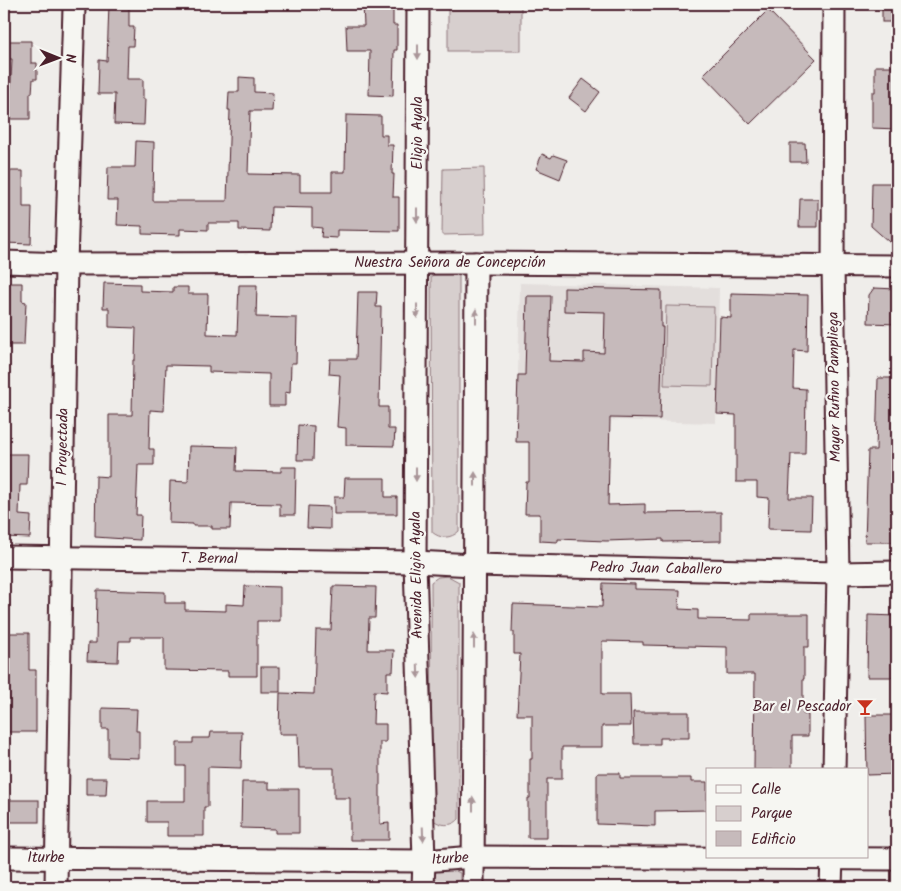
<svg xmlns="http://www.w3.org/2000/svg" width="901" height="891" viewBox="0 0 901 891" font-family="Kalam,sans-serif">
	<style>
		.built { fill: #e3dedc }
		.green { fill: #d7cfce; stroke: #90777c }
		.building { fill: #c6babb; stroke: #4a1f2b }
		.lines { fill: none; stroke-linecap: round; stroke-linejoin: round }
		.minor-casing { stroke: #4a1f2b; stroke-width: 25 }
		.minor { stroke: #f6f6f2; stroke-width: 21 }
		.oneway { fill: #a99598 }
		.labels { text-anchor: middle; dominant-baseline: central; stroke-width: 4.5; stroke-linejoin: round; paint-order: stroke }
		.street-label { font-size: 15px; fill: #4a1f2b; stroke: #f6f6f2 }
		.poi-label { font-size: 15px; fill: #4a1f2b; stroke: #f6f6f2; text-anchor: end }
	</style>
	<rect width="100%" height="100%" fill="#efedea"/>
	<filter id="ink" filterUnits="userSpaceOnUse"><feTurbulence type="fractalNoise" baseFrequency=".02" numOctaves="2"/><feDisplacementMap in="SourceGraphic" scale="10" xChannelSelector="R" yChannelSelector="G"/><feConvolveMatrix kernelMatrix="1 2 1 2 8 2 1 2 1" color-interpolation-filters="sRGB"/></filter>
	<g filter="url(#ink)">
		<!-- built -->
		<polygon class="built" points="520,283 719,288 716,423 604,420 605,377 518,375"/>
		<!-- green -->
		<g class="green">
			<rect x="448" y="4" width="73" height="47"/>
			<polygon points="484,168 485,234 442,235 443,169"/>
			<path d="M435,273h20l4,3v255c-8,8 -19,8 -27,1l-1,-256z"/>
			<polygon points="666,306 714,307 712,386 664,385"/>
			<path d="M448,576l11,6v237c-7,8 -19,7 -27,0l-1,-237 7,-5z"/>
			<polygon points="449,868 460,873 460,887 432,887 433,872"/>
		</g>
		<!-- building -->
		<g class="building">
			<polygon points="109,4 129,4 129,27 134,27 133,46 128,46 127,79 143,79 143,99 145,99 144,125 114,124 115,94 98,94 99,60 107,61"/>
			<polygon points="363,4 393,4 393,25 397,25 397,50 394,50 393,96 369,95 370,51 347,51 346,26 364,26"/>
			<rect x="882" y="7" width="15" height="15"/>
			<polygon points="768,10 816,59 750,124 703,75"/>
			<polygon points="4,41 31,41 31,63 37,63 37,79 33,79 32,93 30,93 30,119 4,119 4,101 10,101 12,59 4,59"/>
			<polygon points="875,66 897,66 897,129 872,128 872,92 875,92"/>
			<polygon points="239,77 254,78 254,92 273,93 272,111 250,111 248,174 300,175 300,192 332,192 332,172 345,172 346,115 381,116 381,135 387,135 387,145 393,145 392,174 394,174 393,197 399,197 399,231 337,230 337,238 321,237 322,228 312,227 312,208 271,207 270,231 239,230 239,223 208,223 208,230 180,229 180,235 142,234 142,226 117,225 118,200 107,200 108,167 135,167 136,141 154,142 153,201 227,201 230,110 228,110 229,92 239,92"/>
			<polygon points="583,79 600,92 586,111 569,98"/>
			<polygon points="790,143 805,143 806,162 790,162"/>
			<polygon points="542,154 551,158 553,155 567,160 560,179 536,169"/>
			<polygon points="4,171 23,171 23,207 32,207 31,244 4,243"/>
			<polygon points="872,183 897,183 897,249 871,226"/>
			<polygon points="800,199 818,199 818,227 799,227"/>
			<polygon points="4,283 22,283 22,301 26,302 24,345 4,345"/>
			<polygon points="104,283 140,284 140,291 173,292 173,287 188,287 188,294 208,294 207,334 237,335 239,285 257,285 256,317 297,318 296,363 291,363 290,393 285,392 285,406 269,406 269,374 209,372 209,366 166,365 164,411 150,410 149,449 154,449 154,465 138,465 136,515 141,515 140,540 95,537 96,476 109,477 109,415 132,415 133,360 135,360 136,328 109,327 109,308 103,308"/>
			<polygon points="564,288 661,290 661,327 663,327 660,419 610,418 608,505 645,504 645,513 721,512 721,541 663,542 663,539 606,541 558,539 558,542 540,541 540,514 525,514 526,482 529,482 529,442 516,442 518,375 525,375 527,296 551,296 549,361 584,362 584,352 604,353 605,312 564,311"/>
			<polygon points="874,288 897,289 897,324 868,323 869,295"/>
			<polygon points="358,292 377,292 376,307 381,307 379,407 388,407 388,429 395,429 394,446 346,445 346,428 337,427 340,375 329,374 330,359 356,359"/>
			<polygon points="731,293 808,295 807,351 794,350 793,388 806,389 805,454 791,454 789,498 812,498 811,530 768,529 769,498 757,497 757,482 736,482 736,415 717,414 720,317 731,318"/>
			<polygon points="878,378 897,378 897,542 865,542 868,450 876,450"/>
			<polygon points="298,425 314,426 313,460 297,460"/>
			<polygon points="189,446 237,447 236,471 281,472 281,467 296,467 295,515 280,515 280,504 231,503 230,529 212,529 212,526 193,526 193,524 169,523 170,481 188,482"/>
			<polygon points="4,454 28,454 27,485 20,485 19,515 31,516 30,538 4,537"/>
			<polygon points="345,478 385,478 385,497 397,497 397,514 334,514 334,497 344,497"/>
			<polygon points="308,506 330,507 330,529 307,528"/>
			<polygon points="603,583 635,584 635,589 680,590 679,609 698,610 698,619 751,620 751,614 809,614 809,647 804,647 804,679 803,679 803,714 808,715 808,736 792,736 792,770 754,770 755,674 727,674 727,647 643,645 643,642 602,641 602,694 630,694 631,726 602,726 602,747 562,747 562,779 547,779 547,838 528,838 528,798 530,798 530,759 532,759 532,715 517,715 520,654 514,654 514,632 512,632 513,604 602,607"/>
			<polygon points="245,586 280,587 280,621 257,621 257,676 228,676 228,671 164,670 164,637 131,637 131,641 119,641 118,662 87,661 88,643 96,643 97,590 165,592 165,603 185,603 185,610 226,611 226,604 244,605"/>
			<polygon points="333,586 376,587 375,618 369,618 368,650 394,650 393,672 387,672 387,692 374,691 373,724 386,724 386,742 380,742 380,824 389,823 389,840 350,840 350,798 334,798 334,768 299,768 298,734 279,734 280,693 314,694 316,630 331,630"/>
			<polygon points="868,615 897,616 897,677 867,677"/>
			<polygon points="4,633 29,633 29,670 36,670 36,732 4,732"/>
			<rect x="261" y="667" width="19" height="25"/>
			<polygon points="102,708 137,709 136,731 139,731 139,758 108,757 108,729 102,729"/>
			<polygon points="633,712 689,712 689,738 660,738 660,744 634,744"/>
			<polygon points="866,715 897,715 897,774 867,775"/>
			<polygon points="211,732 242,732 241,768 208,767 208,807 204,807 204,836 167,836 167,822 147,822 147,801 185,801 185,766 177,766 177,743 193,743 193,738 210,738"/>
			<polygon points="597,773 620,773 620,778 691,778 691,782 707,782 707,810 655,811 655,826 597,824"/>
			<polygon points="86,778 107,778 106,795 86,795"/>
			<polygon points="242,782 269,782 269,789 299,789 299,833 275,833 275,829 241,828"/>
			<rect x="4" y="800" width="35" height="22"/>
		</g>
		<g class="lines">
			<!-- minor casing -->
			<g class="minor-casing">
				<g id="minor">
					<polyline points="418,4 415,562 424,861 423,887"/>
					<polyline points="4,262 66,264 476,263 897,266"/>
					<polyline points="4,557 415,562 474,565 838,573 897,572"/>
					<polyline points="834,770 838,573 833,266 834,4"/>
					<polyline points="4,858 424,861 473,857 897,859"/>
					<polyline points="56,887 66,264 74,8"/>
					<polyline points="473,887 476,263"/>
					<polyline points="831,887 832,857"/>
				</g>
			</g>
			<!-- minor -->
			<use href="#minor" class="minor"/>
		</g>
		<!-- one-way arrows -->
		<defs><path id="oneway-solid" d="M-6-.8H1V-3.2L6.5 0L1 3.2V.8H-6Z" transform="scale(1.25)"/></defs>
		<g class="oneway">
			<use href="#oneway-solid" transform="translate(418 52) rotate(90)"/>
			<use href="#oneway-solid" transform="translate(417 215) rotate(90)"/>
			<use href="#oneway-solid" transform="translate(417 311) rotate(90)"/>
			<use href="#oneway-solid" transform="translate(476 316) rotate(-90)"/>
			<use href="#oneway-solid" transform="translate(416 474) rotate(90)"/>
			<use href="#oneway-solid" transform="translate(475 479) rotate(-90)"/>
			<use href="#oneway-solid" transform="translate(474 641) rotate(-90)"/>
			<use href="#oneway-solid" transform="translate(418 671) rotate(88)"/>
			<use href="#oneway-solid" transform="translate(473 804) rotate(-90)"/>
			<use href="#oneway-solid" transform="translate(423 834) rotate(88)"/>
		</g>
	</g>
	<!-- icons -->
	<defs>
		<g id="bar-bare" transform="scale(1.35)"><path d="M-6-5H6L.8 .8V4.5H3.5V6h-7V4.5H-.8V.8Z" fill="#c8321e" stroke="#f6f6f2" stroke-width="2.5" paint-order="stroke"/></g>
	</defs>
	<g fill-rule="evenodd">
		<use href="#bar-bare" x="865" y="707"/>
	</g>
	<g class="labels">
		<!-- street labels -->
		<g class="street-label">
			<text transform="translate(418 133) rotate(-90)">Eligio Ayala</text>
			<text x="450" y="263">Nuestra Señora de Concepción</text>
			<text transform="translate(835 387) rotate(-91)">Mayor Rufino Pampliega</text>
			<text transform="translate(63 447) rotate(-89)">1 Proyectada</text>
			<text transform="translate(209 559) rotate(1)">T. Bernal</text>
			<text transform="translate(656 569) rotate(1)">Pedro Juan Caballero</text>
			<text transform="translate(417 575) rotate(-91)">Avenida Eligio Ayala</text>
			<text x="46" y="858">Iturbe</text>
			<text transform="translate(450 859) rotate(-4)">Iturbe</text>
		</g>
		<!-- poi labels -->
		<g class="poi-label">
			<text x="851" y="707">Bar el Pescador</text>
		</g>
	</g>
	<!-- margin -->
	<rect width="901" height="891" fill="none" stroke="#f6f6f2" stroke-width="20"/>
	<rect x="10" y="10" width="881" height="871" fill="none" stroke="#4a1f2b" stroke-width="2" filter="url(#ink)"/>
	<!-- legend -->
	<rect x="706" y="768" width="162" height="90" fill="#f6f6f2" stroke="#b1a0a2"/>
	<rect x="716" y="785" width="25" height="8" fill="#f6f6f2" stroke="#b1a0a2"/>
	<text x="751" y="794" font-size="15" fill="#4a1f2b">Calle</text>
	<rect x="716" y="806" width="25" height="15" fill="#d7cfce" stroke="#b1a0a2"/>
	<text x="751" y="818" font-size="15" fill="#4a1f2b">Parque</text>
	<rect x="716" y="831" width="25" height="15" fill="#c6babb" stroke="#b1a0a2"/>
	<text x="751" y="844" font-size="15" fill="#4a1f2b">Edificio</text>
	<!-- north arrow -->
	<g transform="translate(58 58) rotate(91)" stroke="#f6f6f2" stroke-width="4" paint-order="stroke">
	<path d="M0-4L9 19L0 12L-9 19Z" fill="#4a1f2b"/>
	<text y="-8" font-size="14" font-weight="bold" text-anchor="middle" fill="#4a1f2b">N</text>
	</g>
</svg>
